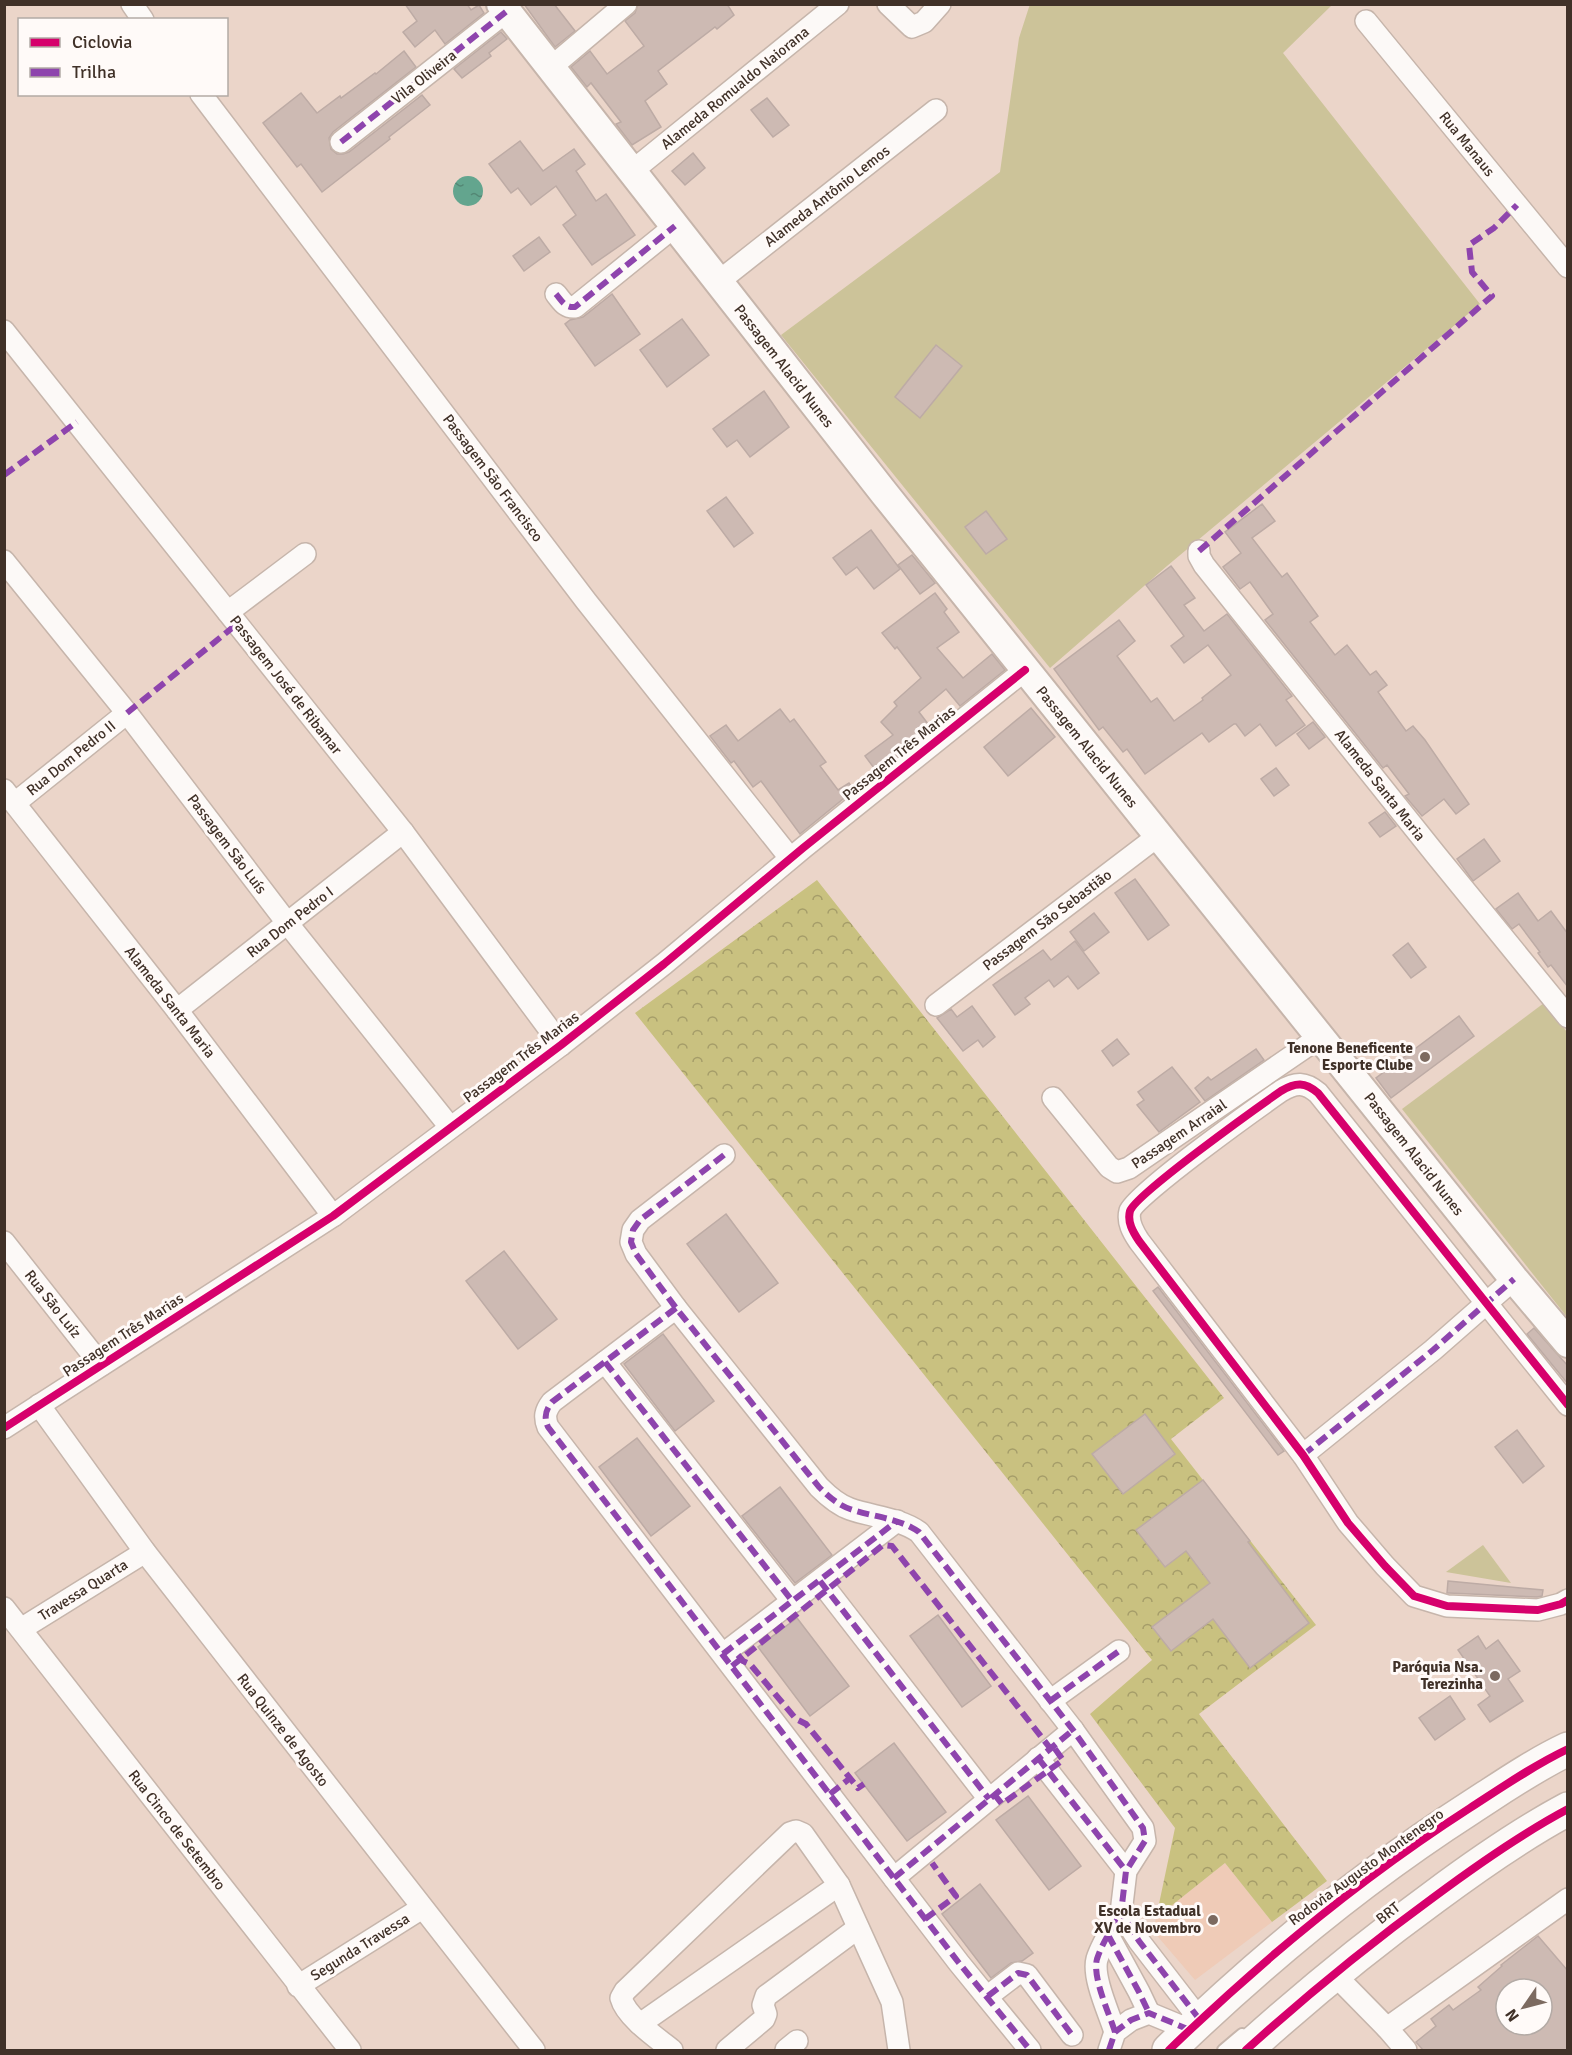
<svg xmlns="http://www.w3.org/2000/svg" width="1572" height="2055" viewBox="0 0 1572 2055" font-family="Signika,sans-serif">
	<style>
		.built { fill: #efcbb7 }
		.grass { fill: #ccc399 }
		.forest { fill: url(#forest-crowns) }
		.water { fill: url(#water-ripples) }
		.building { fill: #cdbab3; stroke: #bdaba5; stroke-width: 1.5; fill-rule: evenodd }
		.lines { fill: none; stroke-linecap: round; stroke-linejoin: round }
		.service-casing { stroke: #c6b5ab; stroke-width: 14 }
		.minor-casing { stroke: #c6b5ab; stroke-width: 24 }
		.secondary-casing { stroke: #c6b5ab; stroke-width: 32 }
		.primary-casing { stroke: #c6b5ab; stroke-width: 36 }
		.service { stroke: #fcf9f7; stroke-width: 10 }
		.minor { stroke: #fcf9f7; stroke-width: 21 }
		.secondary { stroke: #fcf9f7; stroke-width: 28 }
		.primary { stroke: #fcf9f7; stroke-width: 33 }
		.quiet { stroke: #8e44ad; stroke-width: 6; stroke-dasharray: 12 6; stroke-linecap: butt }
		.cycleway-casing { stroke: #fffaf8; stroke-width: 11 }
		.cycleway { stroke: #d6006c; stroke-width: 8 }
		.poi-dot { fill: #7c6a60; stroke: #fffaf8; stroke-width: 2 }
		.labels { text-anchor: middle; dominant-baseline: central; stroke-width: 6; stroke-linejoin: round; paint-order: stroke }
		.street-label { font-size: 15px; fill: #403128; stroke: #fffaf8 }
		.poi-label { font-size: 15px; font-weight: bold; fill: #403128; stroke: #fffaf8; text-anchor: end }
	</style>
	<defs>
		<pattern id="forest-crowns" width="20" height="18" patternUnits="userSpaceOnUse" patternTransform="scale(1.5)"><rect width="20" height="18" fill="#c9c180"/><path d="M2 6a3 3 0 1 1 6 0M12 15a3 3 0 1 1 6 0" fill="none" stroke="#a59d69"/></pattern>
		<pattern id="water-ripples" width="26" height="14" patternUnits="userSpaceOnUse" patternTransform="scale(1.5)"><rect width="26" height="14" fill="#63a58e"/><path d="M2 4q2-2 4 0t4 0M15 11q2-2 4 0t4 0" fill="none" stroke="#538774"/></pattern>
	</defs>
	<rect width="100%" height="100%" fill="#ebd5c9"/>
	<!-- built -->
	<polygon class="built" points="1225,1863 1272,1922 1195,1980 1153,1931 1156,1918"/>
	<!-- grass -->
	<g class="grass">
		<polygon points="1030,4 1332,5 1283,53 1480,304 1167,566 1050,668 781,335 1000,172 1019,38"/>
		<polygon points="1544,1003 1567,1032 1567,1317 1402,1109"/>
		<polygon points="1483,1545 1511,1583 1446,1572"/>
	</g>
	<!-- forest -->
	<polygon class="forest" points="817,880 1224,1398 1171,1439 1316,1625 1199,1714 1327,1881 1272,1922 1225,1863 1156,1918 1175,1828 1090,1714 1152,1660 635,1013"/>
	<!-- water -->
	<circle class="water" cx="468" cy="191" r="15"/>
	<!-- building -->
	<g class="building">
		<polygon points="405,4 467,4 471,10 479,5 484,13 445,44 435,30 415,47 403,32 417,21"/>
		<polygon points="524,4 554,4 575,31 555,47"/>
		<polygon points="638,4 727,4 734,15 717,29 715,27 658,71 667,84 645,101 661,127 632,145 616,124 621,122 591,83 587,87 571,67 590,51 607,74 644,46 625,21 635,13"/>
		<polygon points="501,32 507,39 489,53 491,56 462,78 454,69"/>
		<polygon points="404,51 416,67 333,132 329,138 331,149 337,154 343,154 349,152 422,95 430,105 389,137 390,139 322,192 301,164 297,167 263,123 301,93 317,113 340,96 341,98 375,73 376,74"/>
		<polygon points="767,98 789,125 773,137 751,110"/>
		<polygon points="520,141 543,171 574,149 585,164 576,171 596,201 606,194 635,235 592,265 563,225 576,215 556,186 531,205 518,188 511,193 489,164"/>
		<polygon points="693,153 705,168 685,185 672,171"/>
		<polygon points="539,237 550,252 524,271 513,256"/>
		<polygon points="612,294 640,334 595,366 565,324 570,320 583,317"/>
		<polygon points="682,319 709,355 667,387 640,350"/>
		<polygon points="936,345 962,366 920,418 895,397"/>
		<polygon points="764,391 789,427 750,457 737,440 727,447 713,429"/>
		<polygon points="726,497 753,533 734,547 707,511"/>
		<polygon points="1262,504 1275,521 1252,538 1282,577 1287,573 1318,616 1310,622 1335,655 1347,645 1370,675 1376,671 1387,685 1378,692 1406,731 1413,726 1425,740 1469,804 1456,814 1444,799 1422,816 1417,810 1405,796 1409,794 1387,765 1383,768 1265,620 1273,614 1250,582 1240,589 1223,567 1241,553 1225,532"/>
		<polygon points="986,511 1007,539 986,554 965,527"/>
		<polygon points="871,530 900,569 874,589 857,567 846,575 833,558"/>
		<polygon points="912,555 935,583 920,594 898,565"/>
		<polygon points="1171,566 1195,598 1184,605 1204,631 1227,614 1292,696 1286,700 1305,725 1276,746 1260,724 1245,736 1236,724 1234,724 1209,742 1202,733 1145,774 1127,749 1123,752 1103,727 1099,730 1054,669 1119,620 1135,641 1117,656 1151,702 1157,698 1174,721 1203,700 1202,698 1231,675 1208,645 1184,663 1171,646 1184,636 1146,585"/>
		<polygon points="935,593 947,609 944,612 959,632 937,648 963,678 992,654 1005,670 960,706 946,689 919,712 932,729 877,772 865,756 893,735 881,722 897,706 894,702 921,678 897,647 895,649 882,633"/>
		<polygon points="1031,708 1055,737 1008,776 984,747"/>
		<polygon points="780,709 790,722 794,719 826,762 820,766 838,790 849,783 854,790 800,834 761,781 753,787 734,761 731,763 710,736 726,725 738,741"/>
		<polygon points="1313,722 1325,737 1309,749 1297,734"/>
		<polygon points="1276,768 1289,785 1274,796 1261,779"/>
		<polygon points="1385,812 1396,826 1380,837 1369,823"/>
		<polygon points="1484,839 1500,861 1473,881 1457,859"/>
		<polygon points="1135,879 1169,925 1148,940 1115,893"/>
		<polygon points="1518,893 1538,921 1551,911 1568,934 1568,987 1551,965 1548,967 1538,953 1540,952 1519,924 1512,929 1496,909"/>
		<polygon points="1094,913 1109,932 1084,951 1070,932"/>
		<polygon points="1075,941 1099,973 1078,989 1068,976 1054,987 1049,980 1025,998 1030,1004 1015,1015 993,985 1043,950 1051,960"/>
		<polygon points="1408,943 1426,967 1411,978 1393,955"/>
		<polygon points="972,1006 995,1037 983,1047 978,1040 963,1051 937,1018 951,1009 957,1017"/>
		<polygon points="1459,1016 1474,1036 1391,1098 1376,1078"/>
		<polygon points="1117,1039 1129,1054 1113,1066 1102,1051"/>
		<polygon points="1256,1049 1264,1060 1205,1101 1195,1088 1208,1077 1211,1080"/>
		<polygon points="1172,1067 1200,1102 1159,1132 1137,1105 1144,1100 1138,1092"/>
		<polygon points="726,1214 778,1283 739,1312 687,1244"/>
		<polygon points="504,1251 557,1319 518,1349 466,1281"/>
		<polygon points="1158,1287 1284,1451 1278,1455 1153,1291"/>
		<polygon points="1534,1328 1568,1366 1568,1384 1527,1334"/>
		<polygon points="663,1334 714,1401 675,1431 624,1364"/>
		<polygon points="1145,1414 1175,1454 1123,1494 1092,1454"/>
		<polygon points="1517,1430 1544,1466 1523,1483 1495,1447"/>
		<polygon points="637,1438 690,1506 651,1536 599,1467"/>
		<polygon points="1203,1480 1250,1541 1248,1542 1309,1623 1250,1668 1213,1619 1171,1651 1152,1627 1210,1583 1186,1551 1165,1567 1136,1530"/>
		<polygon points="780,1487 832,1555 795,1583 742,1516"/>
		<polygon points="1448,1581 1543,1590 1542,1596 1537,1597 1449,1593 1447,1593"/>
		<polygon points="938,1615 991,1686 962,1707 910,1636"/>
		<polygon points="797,1618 849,1686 810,1716 758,1647"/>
		<polygon points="1478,1636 1486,1649 1498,1640 1520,1671 1508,1679 1523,1701 1490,1722 1478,1705 1490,1696 1458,1650"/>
		<polygon points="1450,1696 1465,1719 1435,1740 1419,1718"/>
		<polygon points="894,1743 946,1812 907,1841 855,1773"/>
		<polygon points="1028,1796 1081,1866 1049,1890 996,1820"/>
		<polygon points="980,1884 1033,1953 1022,1961 1011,1963 991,1978 942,1914"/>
		<path d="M1538,1936l30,35v79h-145l-7,-8 20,-16 -5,-7 18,-14 4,5 28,-20 -3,-3 24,-21 -1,-1zM1506,1989h36v36h-36z"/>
	</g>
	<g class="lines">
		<!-- service casing -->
		<g class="service-casing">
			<polyline id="service" points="1223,2050 1242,2034"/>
		</g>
		<!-- minor casing -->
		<g class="minor-casing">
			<g id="minor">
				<polyline points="132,4 143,20"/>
				<polyline points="888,4 912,27 924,22 940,4"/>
				<polyline points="1366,21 1568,267"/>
				<polyline points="549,69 626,4"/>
				<polyline points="201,94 586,601 790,858"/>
				<polyline points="341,142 507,11"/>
				<polyline points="631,172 838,4"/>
				<polyline points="718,282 936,110"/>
				<path d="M556,294c6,7 9,14 19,13l100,-81"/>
				<polyline points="4,331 403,832 561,1045"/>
				<polyline points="1199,551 1199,556 1204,565 1436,855 1568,1017"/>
				<polyline points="4,561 127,713 288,924 450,1127"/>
				<polyline points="228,612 305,554"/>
				<polyline points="4,790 177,1010 333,1216"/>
				<polyline points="15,803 127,713"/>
				<polyline points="936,1005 1158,836"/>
				<polyline points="177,1010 403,832"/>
				<polyline points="1053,1098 1109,1167 1117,1172 1129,1168 1320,1037"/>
				<path d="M724,1155l-84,65 -7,10 -2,12 5,12 40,54 143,179c9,9 19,18 31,22 23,8 49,9 69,23l154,198 70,98 2,13 -19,30 -5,42 18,28 61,79"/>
				<polyline points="4,1242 101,1365"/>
				<path d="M676,1308l-124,94c-7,9 -8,15 -4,25l411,536 71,87"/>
				<polyline points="605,1362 793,1602"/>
				<polyline points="39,1405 145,1552 534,2050"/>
				<path d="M1568,1405l-250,-312c-13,-11 -22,-11 -37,-2 -23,16 -145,103 -151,120 -3,11 3,21 9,30l164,214 45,68 37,43 29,30 33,10 91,4 23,-6 7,-4"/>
				<polyline points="4,1428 333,1216 561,1045 664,964 803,848 1025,670"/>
				<polyline points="1303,1455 1433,1350 1514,1279"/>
				<polyline points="820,1581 989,1799"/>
				<polyline points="4,1608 350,2050"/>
				<polyline points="21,1629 145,1552"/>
				<polyline points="723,1654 897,1521"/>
				<polyline points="1050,1701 1119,1651"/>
				<polyline points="1038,1758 1126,1871"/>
				<polyline points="894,1878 1073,1730"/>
				<polyline points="1108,1935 1139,1992 1149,2013"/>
				<polyline points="1333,1973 1387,2028"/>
				<polyline points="298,1986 422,1908"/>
				<polyline points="988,1996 1018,1973 1027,1975 1072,2035"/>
				<polyline points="640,2024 839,1885"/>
				<path d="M1115,2032c-6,-19 -23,-55 -18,-73 5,-16 16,-32 24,-46"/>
				<path d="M672,2050c-15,-12 -46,-33 -51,-52l4,-7 165,-158 6,-2 7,3 36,51 53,117 7,48"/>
				<polyline points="727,2050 764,2019 766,2014 763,2005 766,1996 858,1928"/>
				<polyline points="786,2050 797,2041"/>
				<polyline points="1109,2050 1115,2032 1131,2020 1149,2013 1190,2030"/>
				<polyline points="1406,2050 1387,2028 1568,1899"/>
			</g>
		</g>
		<!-- secondary casing -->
		<g class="secondary-casing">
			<polyline id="secondary" points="501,4 884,493 1514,1279 1568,1343"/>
		</g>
		<!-- primary casing -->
		<g class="primary-casing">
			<g id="primary">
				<path d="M1169,2050c93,-90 192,-172 301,-242 31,-20 64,-43 98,-59"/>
				<path d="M1246,2050c61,-55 122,-105 188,-153 43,-32 87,-63 134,-88"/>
			</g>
		</g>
		<!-- service -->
		<use href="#service" class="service"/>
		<!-- minor -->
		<use href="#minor" class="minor"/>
		<!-- secondary -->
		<use href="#secondary" class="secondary"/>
		<!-- primary -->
		<use href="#primary" class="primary"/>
		<!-- quiet -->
		<g class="quiet">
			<polyline points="341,142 507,11"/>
			<path d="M556,294c6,7 9,14 19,13l100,-81"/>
			<polyline points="4,475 77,422"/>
			<polyline points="1199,551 1492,296 1472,272 1469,245 1494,228 1517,205"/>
			<polyline points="127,713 237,624"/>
			<path d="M724,1155l-84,65 -7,10 -2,12 5,12 40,54 143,179c9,9 19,18 31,22 23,8 49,9 69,23l154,198 70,98 2,13 -19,30 -5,42 18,28 61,79"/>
			<path d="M676,1308l-124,94c-7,9 -8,15 -4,25l411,536 71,87"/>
			<polyline points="605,1362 793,1602"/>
			<polyline points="1303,1455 1433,1350 1514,1279"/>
			<polyline points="820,1581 989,1799"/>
			<polyline points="723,1654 897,1521"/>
			<polyline points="738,1655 743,1661 750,1664 796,1719 806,1724 858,1788 864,1784"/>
			<polyline points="732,1666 883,1545 892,1546 1050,1748"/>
			<polyline points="1050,1701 1119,1651"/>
			<polyline points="1038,1758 1126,1871"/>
			<polyline points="830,1794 849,1779"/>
			<polyline points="994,1794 1002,1804 1063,1760 1053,1746"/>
			<polyline points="894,1878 1073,1730"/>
			<polyline points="925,1919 956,1896 932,1863"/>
			<polyline points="1108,1935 1139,1992 1149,2013"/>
			<polyline points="988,1996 1018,1973 1027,1975 1072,2035"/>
			<path d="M1115,2032c-6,-19 -23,-55 -18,-73 5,-16 16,-32 24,-46"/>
			<polyline points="1109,2050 1115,2032 1131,2020 1149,2013 1190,2030"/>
		</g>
		<!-- cycleway casing -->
		<g class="cycleway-casing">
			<g id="cycleway">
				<path d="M1568,1405l-250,-312c-13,-11 -22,-11 -37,-2 -23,16 -145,103 -151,120 -3,11 3,21 9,30l164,214 45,68 37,43 29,30 33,10 91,4 23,-6 7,-4"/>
				<polyline points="4,1428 333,1216 561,1045 664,964 803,848 1025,670"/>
				<path d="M1169,2050c93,-90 192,-172 301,-242 31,-20 64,-43 98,-59"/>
				<path d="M1246,2050c61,-55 122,-105 188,-153 43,-32 87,-63 134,-88"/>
			</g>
		</g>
		<!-- cycleway -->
		<use href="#cycleway" class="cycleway"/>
	</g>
	<!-- markers -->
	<g class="poi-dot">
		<circle cx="1425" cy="1057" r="6"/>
		<circle cx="1495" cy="1676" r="6"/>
		<circle cx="1213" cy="1920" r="6"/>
	</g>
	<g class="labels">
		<!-- street labels -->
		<g class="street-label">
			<text transform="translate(424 77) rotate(-38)">Vila Oliveira</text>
			<text transform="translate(735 88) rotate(-39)">Alameda Romualdo Naiorana</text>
			<text transform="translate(1467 144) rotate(51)">Rua Manaus</text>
			<text transform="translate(827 196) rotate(-38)">Alameda Antônio Lemos</text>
			<text transform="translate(784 366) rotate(52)">Passagem Alacid Nunes</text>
			<text transform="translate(493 478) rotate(53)">Passagem São Francisco</text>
			<text transform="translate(286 685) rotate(52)">Passagem José de Ribamar</text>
			<text transform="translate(1087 747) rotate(51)">Passagem Alacid Nunes</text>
			<text transform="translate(899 753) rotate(-39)">Passagem Três Marias</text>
			<text transform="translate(71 758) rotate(-39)">Rua Dom Pedro II</text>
			<text transform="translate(1380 785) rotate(52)">Alameda Santa Maria</text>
			<text transform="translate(227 844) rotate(53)">Passagem São Luís</text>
			<text transform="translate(1047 920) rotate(-37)">Passagem São Sebastião</text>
			<text transform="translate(290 922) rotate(-38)">Rua Dom Pedro I</text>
			<text transform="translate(170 1002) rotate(52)">Alameda Santa Maria</text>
			<text transform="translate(521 1057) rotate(-37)">Passagem Três Marias</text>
			<text transform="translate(1179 1134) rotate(-34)">Passagem Arraial</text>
			<text transform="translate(1414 1154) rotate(52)">Passagem Alacid Nunes</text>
			<text transform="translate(53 1304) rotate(52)">Rua São Luíz</text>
			<text transform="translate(123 1335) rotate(-33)">Passagem Três Marias</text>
			<text transform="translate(83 1590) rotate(-32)">Travessa Quarta</text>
			<text transform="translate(283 1730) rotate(52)">Rua Quinze de Agosto</text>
			<text transform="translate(177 1830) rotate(52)">Rua Cinco de Setembro</text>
			<text transform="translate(1366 1867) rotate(-36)">Rodovia Augusto Montenegro</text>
			<text transform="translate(1388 1913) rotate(-38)">BRT</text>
			<text transform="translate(360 1947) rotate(-32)">Segunda Travessa</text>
		</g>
		<!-- poi labels -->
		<g class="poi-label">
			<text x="1413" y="1048">Tenone Beneficente<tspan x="1413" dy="17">Esporte Clube</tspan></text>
			<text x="1483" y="1667">Paróquia Nsa.<tspan x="1483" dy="17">Terezinha</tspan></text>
			<text x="1201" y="1911">Escola Estadual<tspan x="1201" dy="17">XV de Novembro</tspan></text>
		</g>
	</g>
	<!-- border -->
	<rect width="1572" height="2055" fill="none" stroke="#403128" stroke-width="12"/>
	<!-- legend -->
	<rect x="18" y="18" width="210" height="78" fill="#fffaf8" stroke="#b3aaa5" stroke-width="1.5"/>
	<rect x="30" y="38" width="30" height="9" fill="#d6006c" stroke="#b3aaa5" stroke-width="1.5"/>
	<text x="72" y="48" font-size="18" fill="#403128">Ciclovia</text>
	<rect x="30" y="68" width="30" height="9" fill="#8e44ad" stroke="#b3aaa5" stroke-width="1.5"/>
	<text x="72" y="78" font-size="18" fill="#403128">Trilha</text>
	<!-- north arrow -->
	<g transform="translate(1524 2007) rotate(235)"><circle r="28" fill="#fffaf8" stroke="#b3aaa5" stroke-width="1.5"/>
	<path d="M0-4.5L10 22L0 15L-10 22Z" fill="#7c6a60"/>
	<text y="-9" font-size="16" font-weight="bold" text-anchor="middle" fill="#403128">N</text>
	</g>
</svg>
